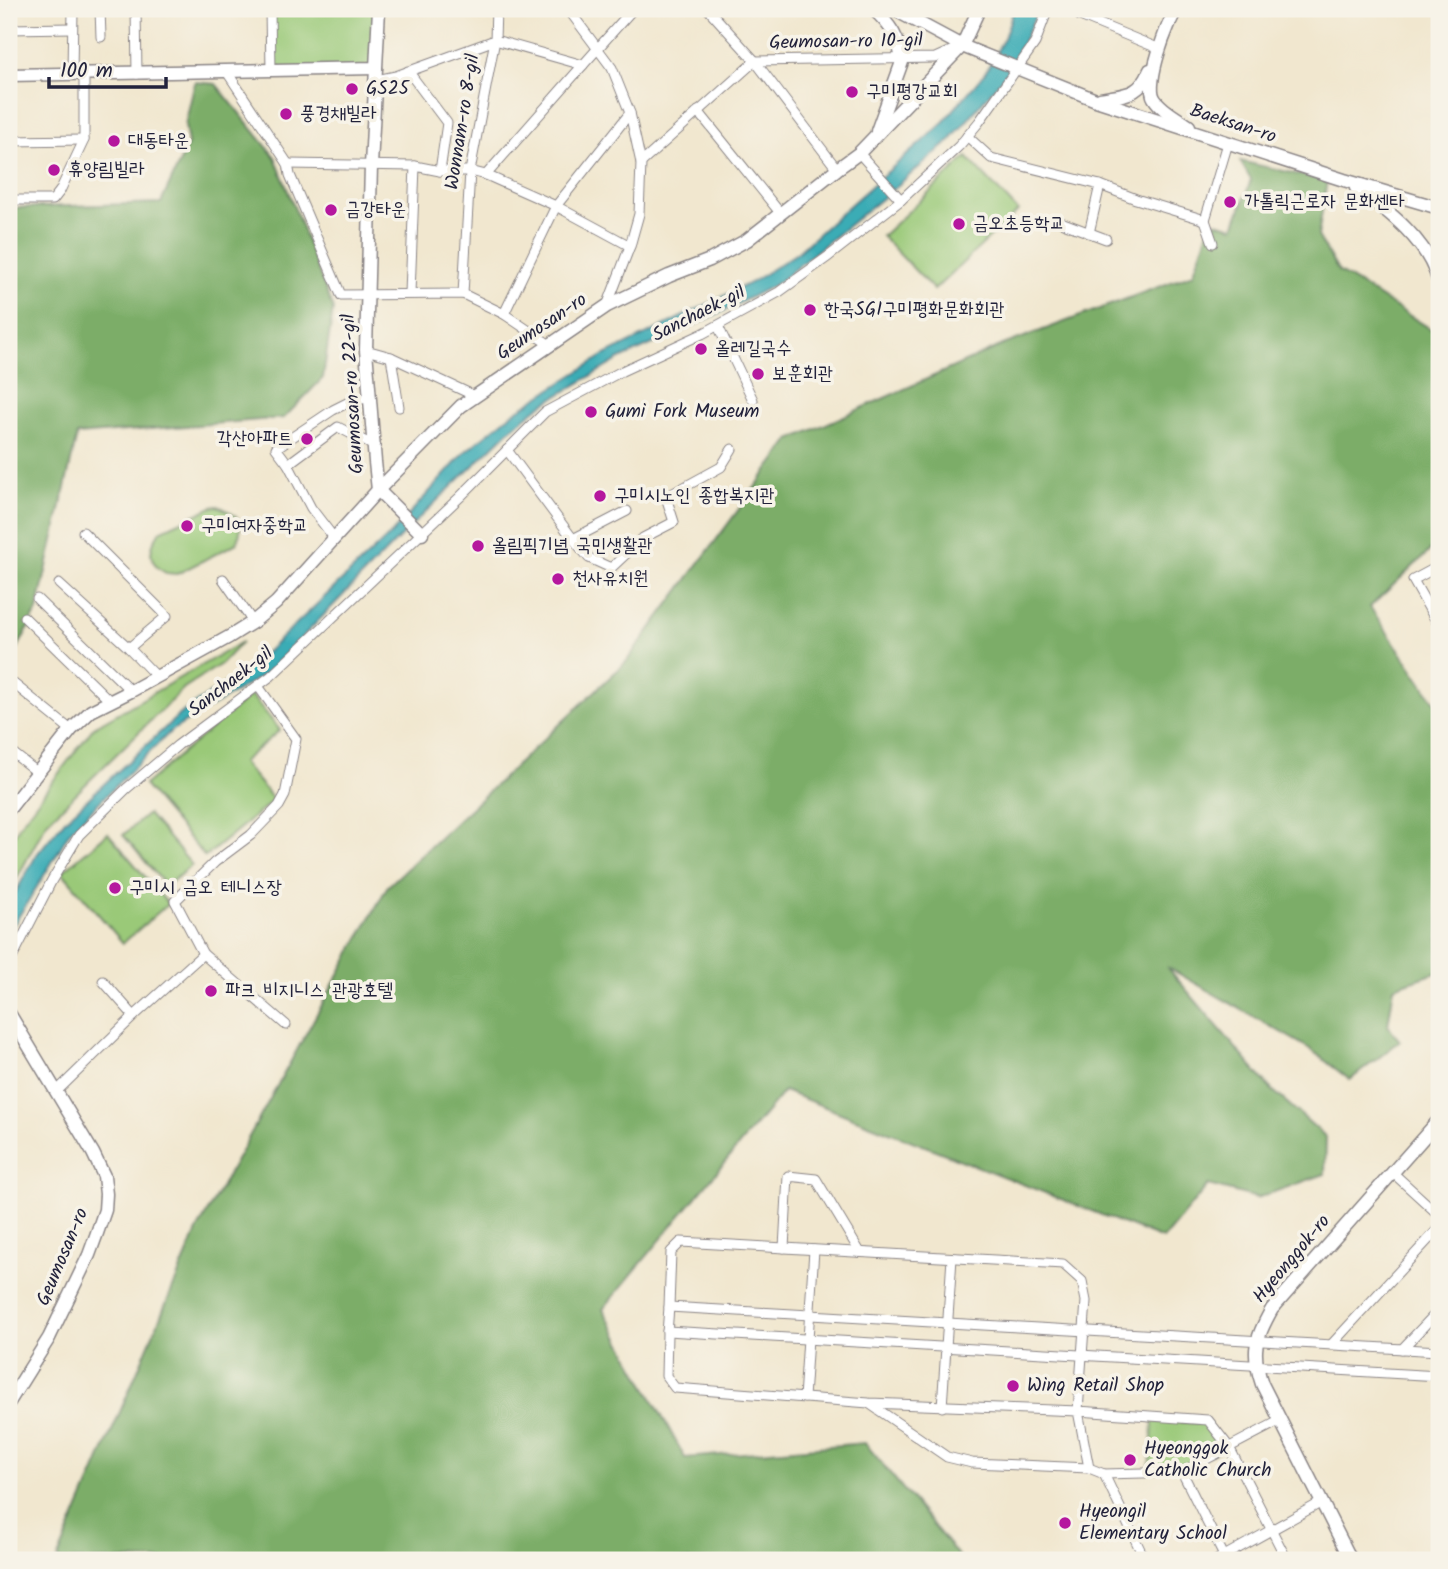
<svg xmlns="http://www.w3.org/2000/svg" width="1448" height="1569" viewBox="0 0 1448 1569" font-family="Kalam,'Poor Story',sans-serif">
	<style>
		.green { fill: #9ac978; stroke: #5e765a; stroke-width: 2 }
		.forest { fill: #7bad68; stroke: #4e6852; stroke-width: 2 }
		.water { fill: #3bacb5; stroke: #2e6778; stroke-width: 2 }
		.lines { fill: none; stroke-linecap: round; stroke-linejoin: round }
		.minor-casing { stroke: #8a8485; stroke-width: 11 }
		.tertiary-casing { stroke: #8a8485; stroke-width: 15 }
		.minor { stroke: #fff; stroke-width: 9 }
		.tertiary { stroke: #fff; stroke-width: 12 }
		.poi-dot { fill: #b5179e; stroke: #f7f3e8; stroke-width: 2.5 }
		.labels { text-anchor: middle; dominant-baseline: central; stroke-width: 7; stroke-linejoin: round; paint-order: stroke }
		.street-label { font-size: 19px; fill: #22223b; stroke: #f7f3e8 }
		.poi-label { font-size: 19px; fill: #22223b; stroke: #f7f3e8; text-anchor: start }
	</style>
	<rect width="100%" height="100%" fill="#f7f3e8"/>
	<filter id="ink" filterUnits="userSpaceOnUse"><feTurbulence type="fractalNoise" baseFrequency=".0143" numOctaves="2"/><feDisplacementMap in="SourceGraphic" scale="14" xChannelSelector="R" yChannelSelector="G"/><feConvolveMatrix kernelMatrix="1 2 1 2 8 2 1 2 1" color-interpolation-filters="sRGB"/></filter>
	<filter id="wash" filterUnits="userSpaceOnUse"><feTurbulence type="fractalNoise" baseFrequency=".00686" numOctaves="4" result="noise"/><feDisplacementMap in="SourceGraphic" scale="28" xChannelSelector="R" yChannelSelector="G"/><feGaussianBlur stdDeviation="1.57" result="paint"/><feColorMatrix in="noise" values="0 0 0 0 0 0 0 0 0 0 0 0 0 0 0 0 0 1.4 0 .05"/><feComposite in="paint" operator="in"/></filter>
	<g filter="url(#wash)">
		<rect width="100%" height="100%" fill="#f1e7cf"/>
		<!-- green -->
		<g class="green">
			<polygon points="270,9 379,9 376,68 271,71"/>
			<polygon points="967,157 1018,211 934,290 882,236"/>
			<path d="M218,506c21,9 27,16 19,37l-60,31 -11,-1 -8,-5 -5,-7 -2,-8 2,-10 7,-12 52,-24z"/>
			<polygon points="242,642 221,664 184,688 47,822 9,893 9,844 21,823 94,727"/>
			<polygon points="251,695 280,730 242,762 274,800 205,857 144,785"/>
			<polygon points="148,814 192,865 166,886 123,835"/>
			<polygon points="108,833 168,904 123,943 62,872"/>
			<polygon points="1153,1421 1207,1423 1223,1448 1181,1469 1149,1468 1152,1443"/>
		</g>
		<!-- forest -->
		<g class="forest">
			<polygon points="195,82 216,84 275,157 333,309 323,378 284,418 77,435 37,611 9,665 9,208 161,203 188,144 185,125"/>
			<polygon points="1240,161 1327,181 1318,236 1338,271 1434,331 1439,353 1439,542 1370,607 1439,708 1439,972 1394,987 1388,1025 1400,1041 1350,1080 1310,1049 1167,967 1269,1087 1326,1137 1325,1174 1257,1198 1208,1185 1163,1239 784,1091 603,1309 685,1458 865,1443 962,1560 57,1560 197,1231 387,887 626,662 790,440 1003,345 1193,274 1212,221 1234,227 1251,180"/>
		</g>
		<!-- water -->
		<polygon class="water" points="1014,9 1039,9 1009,70 950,141 892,190 776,284 716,315 620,359 540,406 512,428 409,528 267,673 171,731 70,831 51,864 9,932 9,904 37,854 65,820 180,714 256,662 394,531 466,451 513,413 603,356 752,282 797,253 852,203 940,126 985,73 1004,38"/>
	</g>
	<g filter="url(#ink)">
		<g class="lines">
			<!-- minor casing -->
			<g class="minor-casing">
				<g id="minor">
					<polyline points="100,9 101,37"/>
					<polyline points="136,9 137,74"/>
					<polyline points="270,9 271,71"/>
					<polyline points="568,9 612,68 630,113 641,163 639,214 630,246 607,306"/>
					<polyline points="708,9 755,61 837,169"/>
					<polyline points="1082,9 1080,16 1160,49"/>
					<polyline points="9,29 72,28"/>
					<polyline points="408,71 447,123 440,171"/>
					<polyline points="227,72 288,164 290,175 341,295 463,294 504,314 550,345"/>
					<polyline points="72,74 73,9"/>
					<polyline points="376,80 396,76 495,40 583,65 633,9"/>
					<polyline points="698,111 781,214"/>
					<polyline points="967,136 991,158 1100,185 1136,199 1205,220"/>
					<polyline points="9,141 84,140"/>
					<polyline points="859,153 901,200"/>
					<polyline points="641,163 755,61 935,58 955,49"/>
					<polyline points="288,164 415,166 440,171 470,171 486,175 556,206 630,246"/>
					<polyline points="486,175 583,65"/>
					<polyline points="9,200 53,200 60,191 84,140 84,74"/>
					<polyline points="1058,221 1106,239"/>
					<polyline points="1089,233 1100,185"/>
					<polyline points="1213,243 1205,220 1228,143"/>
					<polyline points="410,293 415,166"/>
					<polyline points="463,294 470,171 495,40 496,9"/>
					<polyline points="504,314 556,206 630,113"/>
					<polyline points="718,326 753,400"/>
					<polyline points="366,350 391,357 475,396"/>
					<polyline points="391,357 399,407"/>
					<polyline points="507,450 573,539 589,558 611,568 643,538 674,522 666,497 721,467 732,449"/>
					<polyline points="288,464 338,427 374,446"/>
					<polyline points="83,532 167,616 129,648"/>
					<polyline points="334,538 311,508 288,464 276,448 333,410 353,400 370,398"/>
					<polyline points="573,539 627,511"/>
					<polyline points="1439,566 1413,580 1439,626"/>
					<polyline points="223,579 253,622"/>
					<polyline points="59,584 129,648 157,677"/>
					<polyline points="37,599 131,691"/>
					<polyline points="24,617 110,701"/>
					<polyline points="9,680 71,730"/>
					<polyline points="258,686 296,739 285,795 279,806 251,835 215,862 175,901 203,954 286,1025"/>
					<polyline points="9,750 37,772"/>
					<polyline points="9,964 52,880 79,835 126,789 178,745 271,676 460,497 545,412 622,371 702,334 779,292 829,256 901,200 959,146 979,122 1035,43 1048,9"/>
					<polyline points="103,981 134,1016"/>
					<polyline points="56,1092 134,1016 203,954"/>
					<polyline points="1392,1172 1439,1215"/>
					<polyline points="784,1248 788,1176 816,1179 860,1252"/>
					<polyline points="669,1307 1439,1351"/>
					<polyline points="667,1331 1439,1376"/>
					<polyline points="1331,1345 1439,1228"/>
					<polyline points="1402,1349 1439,1310"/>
					<polyline points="804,1398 814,1250"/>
					<polyline points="870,1404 947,1457 972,1463 1089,1468 1104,1474 1182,1472 1279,1421"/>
					<polyline points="942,1407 952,1258"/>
					<polyline points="1089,1468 1078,1411 1086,1301 1082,1281 1063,1264 681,1242 671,1252 669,1307 667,1333 666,1376 675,1388 869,1403 1078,1411 1208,1420 1229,1447 1287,1560"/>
					<polyline points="1182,1472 1224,1556"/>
					<polyline points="1104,1474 1145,1560"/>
					<polyline points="1217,1560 1322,1502"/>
				</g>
			</g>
			<!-- tertiary casing -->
			<g class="tertiary-casing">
				<g id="tertiary">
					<path d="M873,9c17,15 27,30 29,53l-25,69"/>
					<polyline points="893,9 962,46 1096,100 1344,180 1439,208"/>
					<path d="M1177,9c-10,14 -32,74 -23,89 7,12 24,20 35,28"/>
					<polyline points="376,68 371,166 366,350 375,462 378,490 422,534"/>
					<polyline points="9,75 376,68 379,9"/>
					<path d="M1100,99c25,-5 39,-2 50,-29"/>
					<path d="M1356,188c33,23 73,54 83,95"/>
					<polyline points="9,809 71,730 91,711 131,691 229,637 253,622 276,603 378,490 461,406 607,306 669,276 710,260 747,240 837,169 859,153 962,46 979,9"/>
					<polyline points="9,1013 93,1153 104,1176 106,1194 105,1210 97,1233 89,1255 49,1338 9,1402"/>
					<path d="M1351,1560l-89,-176c-11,-32 -7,-45 10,-75l167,-189"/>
				</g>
			</g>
			<!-- minor -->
			<use href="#minor" class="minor"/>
			<!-- tertiary -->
			<use href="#tertiary" class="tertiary"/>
		</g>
	</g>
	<!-- markers -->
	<g class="poi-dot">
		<circle cx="352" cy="89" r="7"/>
		<circle cx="852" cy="92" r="7"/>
		<circle cx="286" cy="114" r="7"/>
		<circle cx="114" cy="141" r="7"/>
		<circle cx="54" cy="170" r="7"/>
		<circle cx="1230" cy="202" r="7"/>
		<circle cx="331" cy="210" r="7"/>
		<circle cx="959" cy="224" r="7"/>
		<circle cx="810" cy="310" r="7"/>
		<circle cx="701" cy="349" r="7"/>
		<circle cx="758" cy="374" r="7"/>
		<circle cx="591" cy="412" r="7"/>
		<circle cx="307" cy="439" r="7"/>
		<circle cx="600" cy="496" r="7"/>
		<circle cx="187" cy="526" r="7"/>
		<circle cx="478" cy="546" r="7"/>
		<circle cx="558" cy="579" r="7"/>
		<circle cx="115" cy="888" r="7"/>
		<circle cx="211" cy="991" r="7"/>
		<circle cx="1013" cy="1386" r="7"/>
		<circle cx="1130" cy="1460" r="7"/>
		<circle cx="1065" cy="1523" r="7"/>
	</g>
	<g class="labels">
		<!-- street labels -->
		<g class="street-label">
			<text transform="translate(846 42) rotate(-1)">Geumosan-ro 10-gil</text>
			<text transform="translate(463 122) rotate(-81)">Wonnam-ro 8-gil</text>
			<text transform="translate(1233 124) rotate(18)">Baeksan-ro</text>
			<text transform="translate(699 314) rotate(-27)">Sanchaek-gil</text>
			<text transform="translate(542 327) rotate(-34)">Geumosan-ro</text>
			<text transform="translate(353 394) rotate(-93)">Geumosan-ro 22-gil</text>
			<text transform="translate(231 682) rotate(-38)">Sanchaek-gil</text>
			<text transform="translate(63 1257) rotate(-67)">Geumosan-ro</text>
			<text transform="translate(1292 1259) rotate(-50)">Hyeonggok-ro</text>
		</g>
		<!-- poi labels -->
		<g class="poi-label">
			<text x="366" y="89">GS25</text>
			<text x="866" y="92">구미평강교회</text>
			<text x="300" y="114">풍경채빌라</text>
			<text x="128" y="141">대동타운</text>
			<text x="68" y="170">휴양림빌라</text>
			<text x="1244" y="202">가톨릭근로자 문화센타</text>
			<text x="345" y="210">금강타운</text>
			<text x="973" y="224">금오초등학교</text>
			<text x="824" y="310">한국SGI구미평화문화회관</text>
			<text x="715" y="349">올레길국수</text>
			<text x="772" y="374">보훈회관</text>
			<text x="605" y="412">Gumi Fork Museum</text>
			<text x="293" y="439" text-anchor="end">각산아파트</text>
			<text x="614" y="496">구미시노인 종합복지관</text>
			<text x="201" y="526">구미여자중학교</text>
			<text x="492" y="546">올림픽기념 국민생활관</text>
			<text x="572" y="579">천사유치원</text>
			<text x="129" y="888">구미시 금오 테니스장</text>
			<text x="225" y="991">파크 비지니스 관광호텔</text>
			<text x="1027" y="1386">Wing Retail Shop</text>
			<text x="1144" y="1449">Hyeonggok<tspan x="1144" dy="22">Catholic Church</tspan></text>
			<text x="1079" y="1512">Hyeongil<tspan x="1079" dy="22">Elementary School</tspan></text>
		</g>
	</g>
	<!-- margin -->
	<rect width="1448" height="1569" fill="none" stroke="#f7f3e8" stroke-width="35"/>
	<!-- scale -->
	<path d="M49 77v10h117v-10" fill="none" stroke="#22223b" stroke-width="3.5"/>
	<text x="60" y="77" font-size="21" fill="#22223b" stroke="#f7f3e8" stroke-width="5" paint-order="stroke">100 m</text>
</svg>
